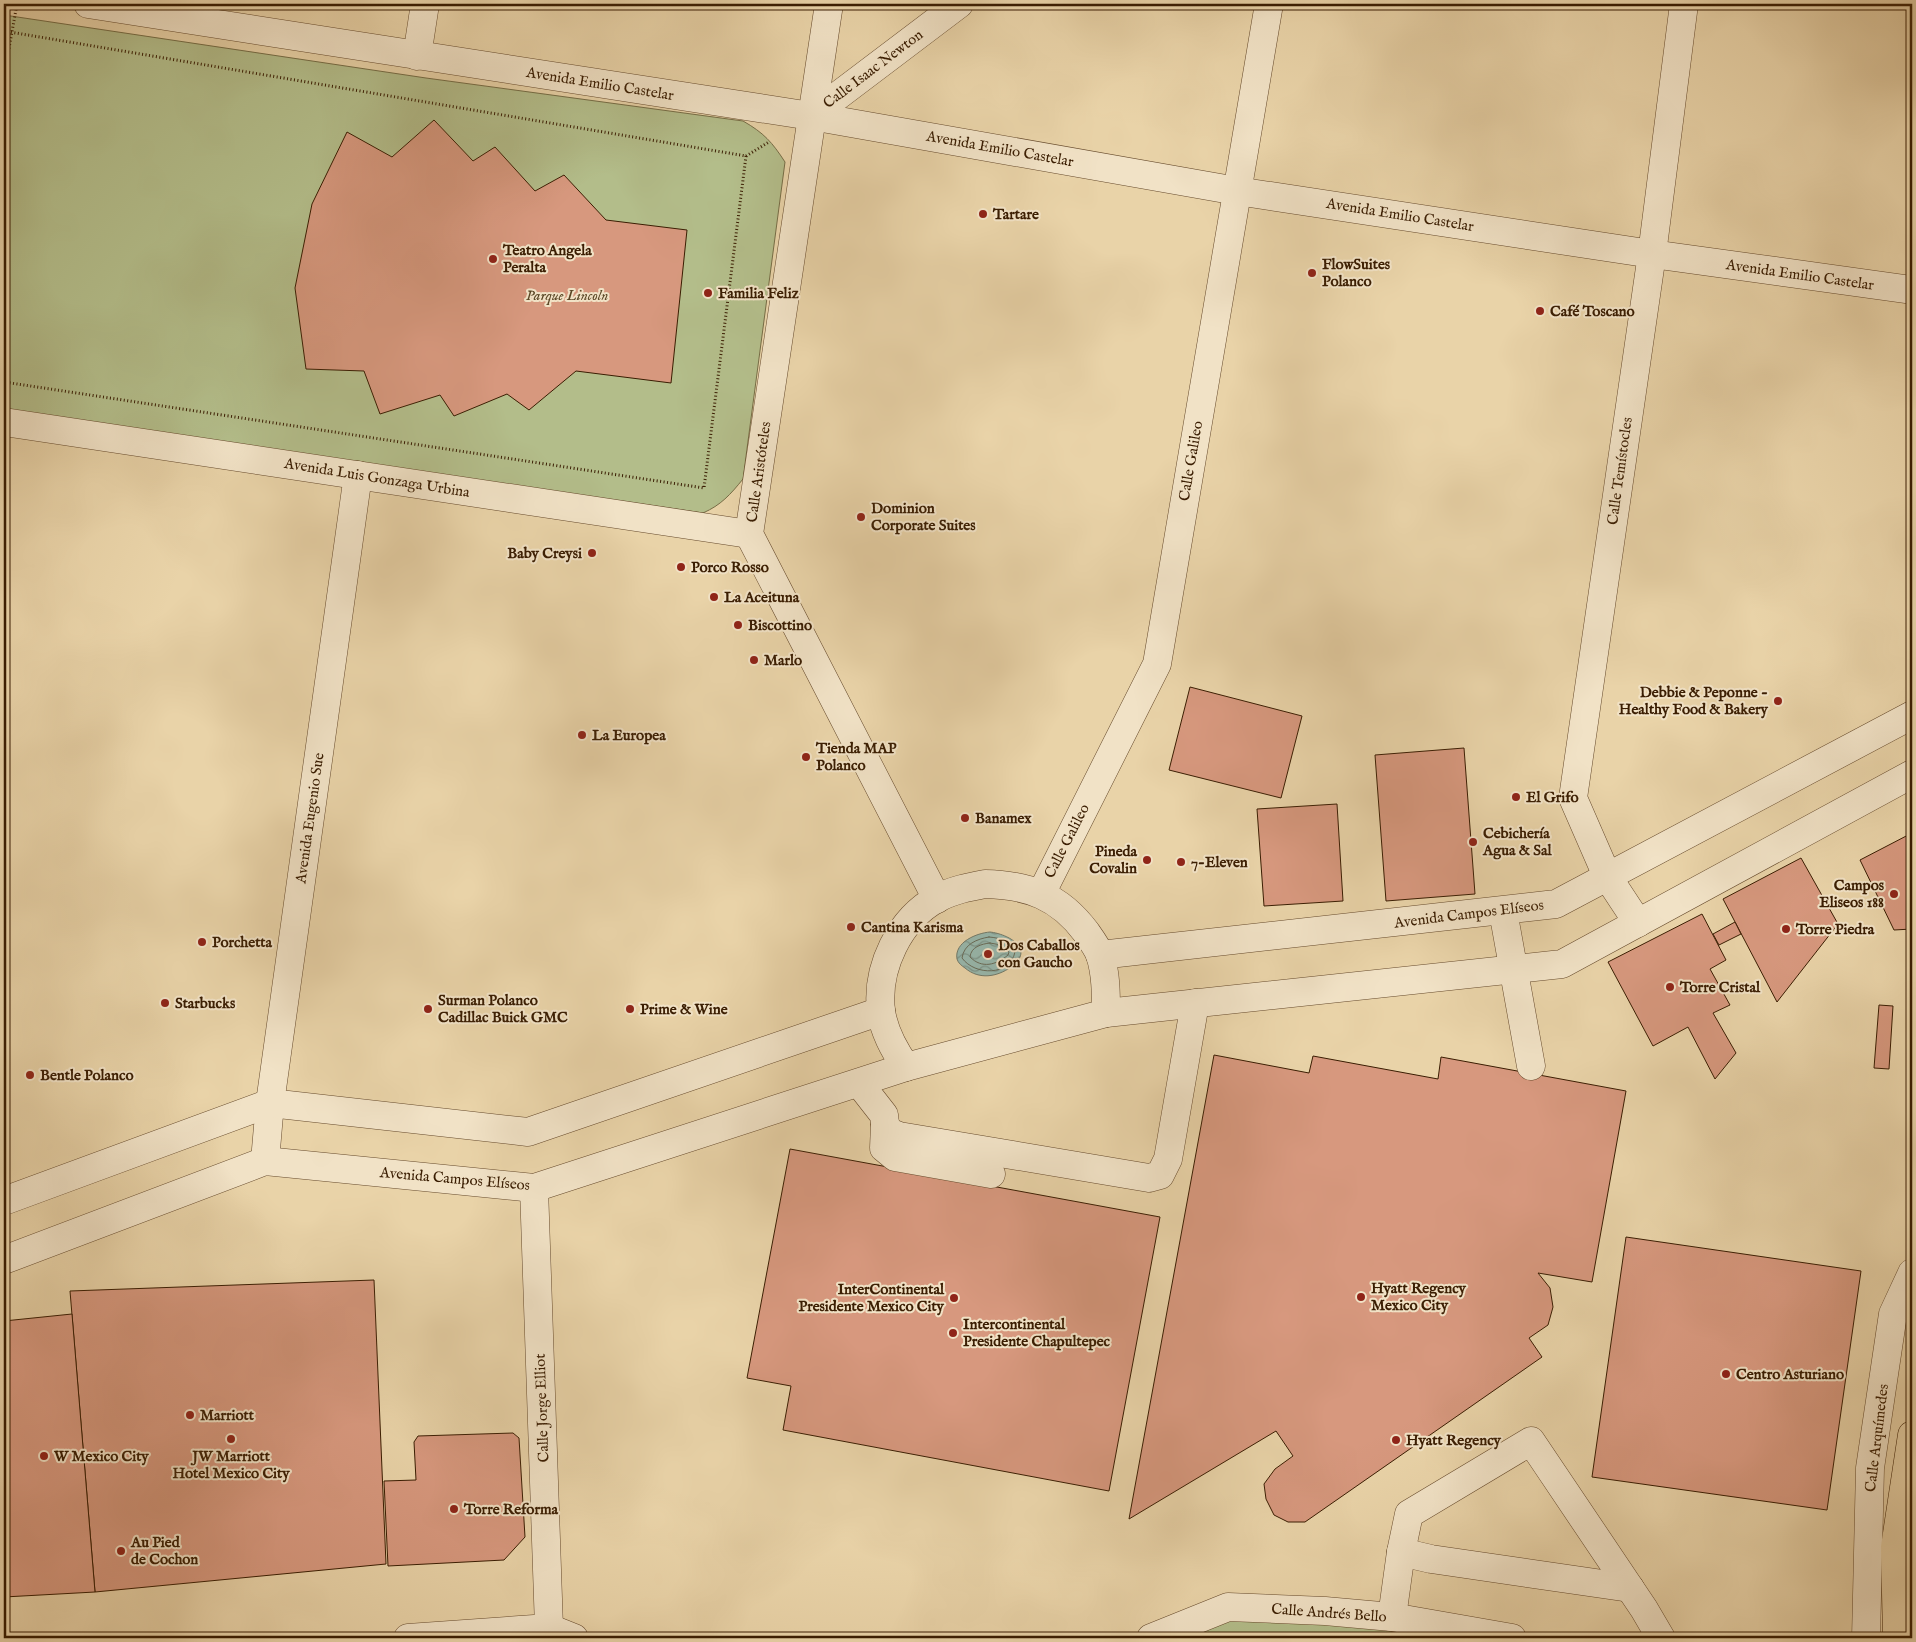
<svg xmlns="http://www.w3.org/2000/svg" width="1916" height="1642" viewBox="0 0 1916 1642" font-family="'IM FELL English',serif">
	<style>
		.park { fill: #b3bd8a; stroke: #766d46 }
		.water { fill: url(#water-waves); stroke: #727968 }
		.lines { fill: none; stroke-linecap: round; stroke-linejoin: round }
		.shore { stroke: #686a57; stroke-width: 1 }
		.building { fill: #d7987e; stroke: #3a1d02 }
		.minor-casing { stroke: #664a2c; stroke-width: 29 }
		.major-casing { stroke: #3a1d02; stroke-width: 29 }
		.path { stroke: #3a1d02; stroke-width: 3; stroke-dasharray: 1 2.5; stroke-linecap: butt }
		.minor { stroke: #f1e2c6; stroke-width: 28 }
		.major { stroke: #e9d3a8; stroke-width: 28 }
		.poi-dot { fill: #8f2418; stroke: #f1e2c6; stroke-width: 2 }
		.labels { text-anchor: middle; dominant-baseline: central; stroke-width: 4; stroke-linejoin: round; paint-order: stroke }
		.street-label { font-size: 15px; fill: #3a1d02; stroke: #f1e2c6 }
		.poi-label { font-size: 15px; font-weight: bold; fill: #3a1d02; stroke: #f1e2c6; text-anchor: start }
		.park-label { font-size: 15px; font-style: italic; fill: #584524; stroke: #f1e2c6 }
	</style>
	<defs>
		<pattern id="water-waves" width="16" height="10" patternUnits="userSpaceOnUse" patternTransform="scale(1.25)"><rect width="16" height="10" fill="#97b7ac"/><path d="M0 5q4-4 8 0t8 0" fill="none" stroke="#7c948a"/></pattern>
	</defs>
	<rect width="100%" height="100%" fill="#e9d3a8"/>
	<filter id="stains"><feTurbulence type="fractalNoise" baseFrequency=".004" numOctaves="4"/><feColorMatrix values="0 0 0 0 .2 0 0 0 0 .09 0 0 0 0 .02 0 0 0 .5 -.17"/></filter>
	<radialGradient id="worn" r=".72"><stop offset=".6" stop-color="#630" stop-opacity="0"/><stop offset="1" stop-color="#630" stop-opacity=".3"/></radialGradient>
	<!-- park -->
	<g class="park">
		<path d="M4,15l422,63 317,43c21,12 29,21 42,41l-42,317c-13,16 -22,26 -40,34l-699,-102z"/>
		<polygon points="1227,1610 1478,1638 1180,1638"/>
	</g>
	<!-- water -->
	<path class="water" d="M990,932c18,2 46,17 21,35 -14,10 -32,13 -46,1 -3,-2 -7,-5 -8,-9 -3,-17 20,-26 33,-27z"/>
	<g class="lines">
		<!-- shore -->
		<g class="shore">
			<path d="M989,937c12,1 22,4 26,15 -5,24 -40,24 -53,6 2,-14 15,-19 27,-21z"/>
			<path d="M990,943l11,2 8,7 -1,3c-12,10 -26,14 -38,2 1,-10 11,-13 20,-14z"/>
		</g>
	</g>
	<!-- building -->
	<g class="building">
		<polygon points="434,120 473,161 495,147 535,191 564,175 606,220 687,230 671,383 576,371 529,410 507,394 454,416 440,395 380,414 364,371 306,369 295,288 312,204 347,132 392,157"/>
		<polygon points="1190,687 1302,716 1281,798 1169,770"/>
		<polygon points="1464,748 1475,894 1386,901 1375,755"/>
		<polygon points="1337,804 1343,901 1264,906 1257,809"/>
		<polygon points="1912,833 1912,929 1894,930 1860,860"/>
		<polygon points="1801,858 1838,924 1777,1002 1723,899"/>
		<polygon points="1702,914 1726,960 1710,969 1730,1005 1713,1013 1736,1053 1715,1079 1688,1027 1653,1046 1608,962"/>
		<polygon points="1735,922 1741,934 1719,945 1713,934"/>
		<polygon points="1879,1005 1893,1006 1889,1069 1874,1068"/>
		<polygon points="1214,1055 1309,1073 1313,1056 1438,1079 1441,1057 1626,1091 1592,1282 1538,1273 1550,1288 1553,1307 1548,1325 1529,1338 1542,1357 1305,1522 1288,1522 1274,1515 1266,1499 1264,1484 1275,1469 1293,1456 1276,1431 1129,1519"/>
		<polygon points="790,1149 1160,1217 1109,1491 783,1430 791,1386 747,1378"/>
		<polygon points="1626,1237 1861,1271 1827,1510 1592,1477"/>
		<polygon points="374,1280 386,1564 95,1592 70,1291"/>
		<polygon points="72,1314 95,1592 4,1597 4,1321"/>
		<polygon points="513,1433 519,1438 525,1537 504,1560 388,1566 384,1481 416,1480 414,1442 418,1436"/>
	</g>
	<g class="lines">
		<!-- minor casing -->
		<g class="minor-casing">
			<g id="minor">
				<polyline points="88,4 811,116 1237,191 1652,254 1912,290"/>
				<polyline points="829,4 749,534 937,899"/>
				<polyline points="417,56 425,4"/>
				<polyline points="811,116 959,4"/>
				<polyline points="4,422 749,534"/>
				<path d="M985,884c43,1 74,12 101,48 5,7 11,15 14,23 6,18 6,39 6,58l-200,54c-12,-17 -22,-35 -25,-56 -5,-43 18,-92 57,-113 15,-8 31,-11 47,-14z"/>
				<polyline points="1041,894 1157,664 1269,4"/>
				<polyline points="1503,911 1531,1066"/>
				<polyline points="1638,923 1607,876 1573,798 1652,254 1684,4"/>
				<polyline points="1100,955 1556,904 1912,715"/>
				<polyline points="1106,1013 1562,964 1912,774"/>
				<polyline points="859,1083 884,1115 885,1124 889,1132 899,1136 1149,1178 1160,1175 1168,1159 1195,1003"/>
				<polyline points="885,1124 884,1148 895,1157 991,1174"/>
				<polyline points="265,1161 270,1103 358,475"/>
				<polyline points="534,1188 549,1628 554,1638"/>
				<polyline points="4,1201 270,1103 528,1132 881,1011"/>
				<polyline points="4,1260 265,1161 534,1188 906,1067"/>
				<polyline points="1401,1552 1431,1559 1630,1588"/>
				<polyline points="1392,1617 1401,1552 1409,1514 1531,1441 1644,1609 1661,1638"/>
				<polyline points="408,1638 549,1628 574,1638"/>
				<polyline points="1151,1638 1228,1607 1325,1611 1392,1617 1512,1638"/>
				<polyline points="1866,1638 1870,1468 1893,1314 1912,1273"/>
			</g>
		</g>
		<!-- major casing -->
		<g class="major-casing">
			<polyline id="major" points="1897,1638 1895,1547 1912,1435"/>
		</g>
		<!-- path -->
		<g class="path">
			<polyline points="4,31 746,156 704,488 4,382"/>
			<polyline points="4,76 17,4"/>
			<polyline points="746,156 769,142"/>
		</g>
		<!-- minor -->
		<use href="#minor" class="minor"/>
		<!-- major -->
		<use href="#major" class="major"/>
	</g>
	<!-- markers -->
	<g class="poi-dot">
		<circle cx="983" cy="214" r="5"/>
		<circle cx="493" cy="259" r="5"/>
		<circle cx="1312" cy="273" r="5"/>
		<circle cx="708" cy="293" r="5"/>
		<circle cx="1540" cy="311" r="5"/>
		<circle cx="861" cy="517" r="5"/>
		<circle cx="592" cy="553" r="5"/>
		<circle cx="681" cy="567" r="5"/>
		<circle cx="714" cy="597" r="5"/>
		<circle cx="738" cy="625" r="5"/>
		<circle cx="754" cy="660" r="5"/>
		<circle cx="1778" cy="701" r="5"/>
		<circle cx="582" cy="735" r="5"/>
		<circle cx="806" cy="757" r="5"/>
		<circle cx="1516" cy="797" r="5"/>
		<circle cx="965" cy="818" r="5"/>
		<circle cx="1473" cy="842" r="5"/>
		<circle cx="1147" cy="860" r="5"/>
		<circle cx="1181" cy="862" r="5"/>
		<circle cx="1894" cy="894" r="5"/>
		<circle cx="851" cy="927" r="5"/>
		<circle cx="1786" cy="929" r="5"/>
		<circle cx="202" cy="942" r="5"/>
		<circle cx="988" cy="954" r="5"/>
		<circle cx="1670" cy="987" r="5"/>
		<circle cx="165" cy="1003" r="5"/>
		<circle cx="428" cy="1009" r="5"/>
		<circle cx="630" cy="1009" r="5"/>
		<circle cx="30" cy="1075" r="5"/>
		<circle cx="1361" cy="1297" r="5"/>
		<circle cx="954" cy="1298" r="5"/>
		<circle cx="953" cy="1333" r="5"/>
		<circle cx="1726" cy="1374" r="5"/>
		<circle cx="190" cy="1415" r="5"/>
		<circle cx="231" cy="1439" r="5"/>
		<circle cx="1396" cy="1440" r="5"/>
		<circle cx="44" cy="1456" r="5"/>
		<circle cx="454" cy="1509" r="5"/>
		<circle cx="121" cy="1551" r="5"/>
	</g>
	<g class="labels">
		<!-- street labels -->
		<g class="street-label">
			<text transform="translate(873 69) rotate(-37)">Calle Isaac Newton</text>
			<text transform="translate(600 84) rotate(9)">Avenida Emilio Castelar</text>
			<text transform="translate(1000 149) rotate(10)">Avenida Emilio Castelar</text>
			<text transform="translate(1400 215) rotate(9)">Avenida Emilio Castelar</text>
			<text transform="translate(1800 275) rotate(8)">Avenida Emilio Castelar</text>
			<text transform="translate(1191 461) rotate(-80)">Calle Galileo</text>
			<text transform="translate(1620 471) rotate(-82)">Calle Temístocles</text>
			<text transform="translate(759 472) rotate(-82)">Calle Aristóteles</text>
			<text transform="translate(377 478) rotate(9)">Avenida Luis Gonzaga Urbina</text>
			<text transform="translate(310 818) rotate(-82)">Avenida Eugenio Sue</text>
			<text transform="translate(1067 841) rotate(-63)">Calle Galileo</text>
			<text transform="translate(1469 914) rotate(-7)">Avenida Campos Elíseos</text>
			<text transform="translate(455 1179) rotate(5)">Avenida Campos Elíseos</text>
			<text transform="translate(542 1408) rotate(-92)">Calle Jorge Elliot</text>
			<text transform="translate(1877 1438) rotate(-83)">Calle Arquímedes</text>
			<text transform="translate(1329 1613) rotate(4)">Calle Andrés Bello</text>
		</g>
		<!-- poi labels -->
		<g class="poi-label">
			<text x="993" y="214">Tartare</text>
			<text x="503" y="250">Teatro Angela<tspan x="503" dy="17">Peralta</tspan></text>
			<text x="1322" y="264">FlowSuites<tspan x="1322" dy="17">Polanco</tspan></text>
			<text x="718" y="293">Familia Feliz</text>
			<text x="1550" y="311">Café Toscano</text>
			<text x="871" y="508">Dominion<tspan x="871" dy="17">Corporate Suites</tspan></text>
			<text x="582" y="553" text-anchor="end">Baby Creysi</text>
			<text x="691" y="567">Porco Rosso</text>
			<text x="724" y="597">La Aceituna</text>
			<text x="748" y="625">Biscottino</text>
			<text x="764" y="660">Marlo</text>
			<text x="1768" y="692" text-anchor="end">Debbie &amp; Peponne -<tspan x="1768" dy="17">Healthy Food &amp; Bakery</tspan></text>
			<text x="592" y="735">La Europea</text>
			<text x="816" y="748">Tienda MAP<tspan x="816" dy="17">Polanco</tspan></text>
			<text x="1526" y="797">El Grifo</text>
			<text x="975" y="818">Banamex</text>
			<text x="1483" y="833">Cebichería<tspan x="1483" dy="17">Agua &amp; Sal</tspan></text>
			<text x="1137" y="851" text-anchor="end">Pineda<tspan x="1137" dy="17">Covalin</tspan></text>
			<text x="1191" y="862">7-Eleven</text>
			<text x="1884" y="885" text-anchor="end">Campos<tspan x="1884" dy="17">Eliseos 188</tspan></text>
			<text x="861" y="927">Cantina Karisma</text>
			<text x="1796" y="929">Torre Piedra</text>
			<text x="212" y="942">Porchetta</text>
			<text x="998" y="945">Dos Caballos<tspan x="998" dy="17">con Gaucho</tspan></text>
			<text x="1680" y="987">Torre Cristal</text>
			<text x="438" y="1000">Surman Polanco<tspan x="438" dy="17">Cadillac Buick GMC</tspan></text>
			<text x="175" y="1003">Starbucks</text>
			<text x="640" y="1009">Prime &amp; Wine</text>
			<text x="40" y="1075">Bentle Polanco</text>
			<text x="1371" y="1288">Hyatt Regency<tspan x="1371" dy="17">Mexico City</tspan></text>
			<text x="944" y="1289" text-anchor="end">InterContinental<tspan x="944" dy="17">Presidente Mexico City</tspan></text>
			<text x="963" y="1324">Intercontinental<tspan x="963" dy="17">Presidente Chapultepec</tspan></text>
			<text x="1736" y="1374">Centro Asturiano</text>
			<text x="200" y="1415">Marriott</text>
			<text x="1406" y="1440">Hyatt Regency</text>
			<text x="54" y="1456">W Mexico City</text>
			<text x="231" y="1456" text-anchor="middle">JW Marriott<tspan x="231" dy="17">Hotel Mexico City</tspan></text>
			<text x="464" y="1509">Torre Reforma</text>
			<text x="131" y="1542">Au Pied<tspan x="131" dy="17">de Cochon</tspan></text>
		</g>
		<!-- park labels -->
		<g class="park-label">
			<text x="567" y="295">Parque Lincoln</text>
		</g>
	</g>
	<!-- margin -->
	<rect width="1916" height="1642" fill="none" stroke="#e9d3a8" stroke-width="20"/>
	<rect x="5" y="5" width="1906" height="1632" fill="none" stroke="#3a1d02" stroke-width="2.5"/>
	<rect x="10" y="10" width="1896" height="1622" fill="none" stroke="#3a1d02"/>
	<rect width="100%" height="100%" filter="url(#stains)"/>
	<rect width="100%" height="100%" fill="url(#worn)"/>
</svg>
